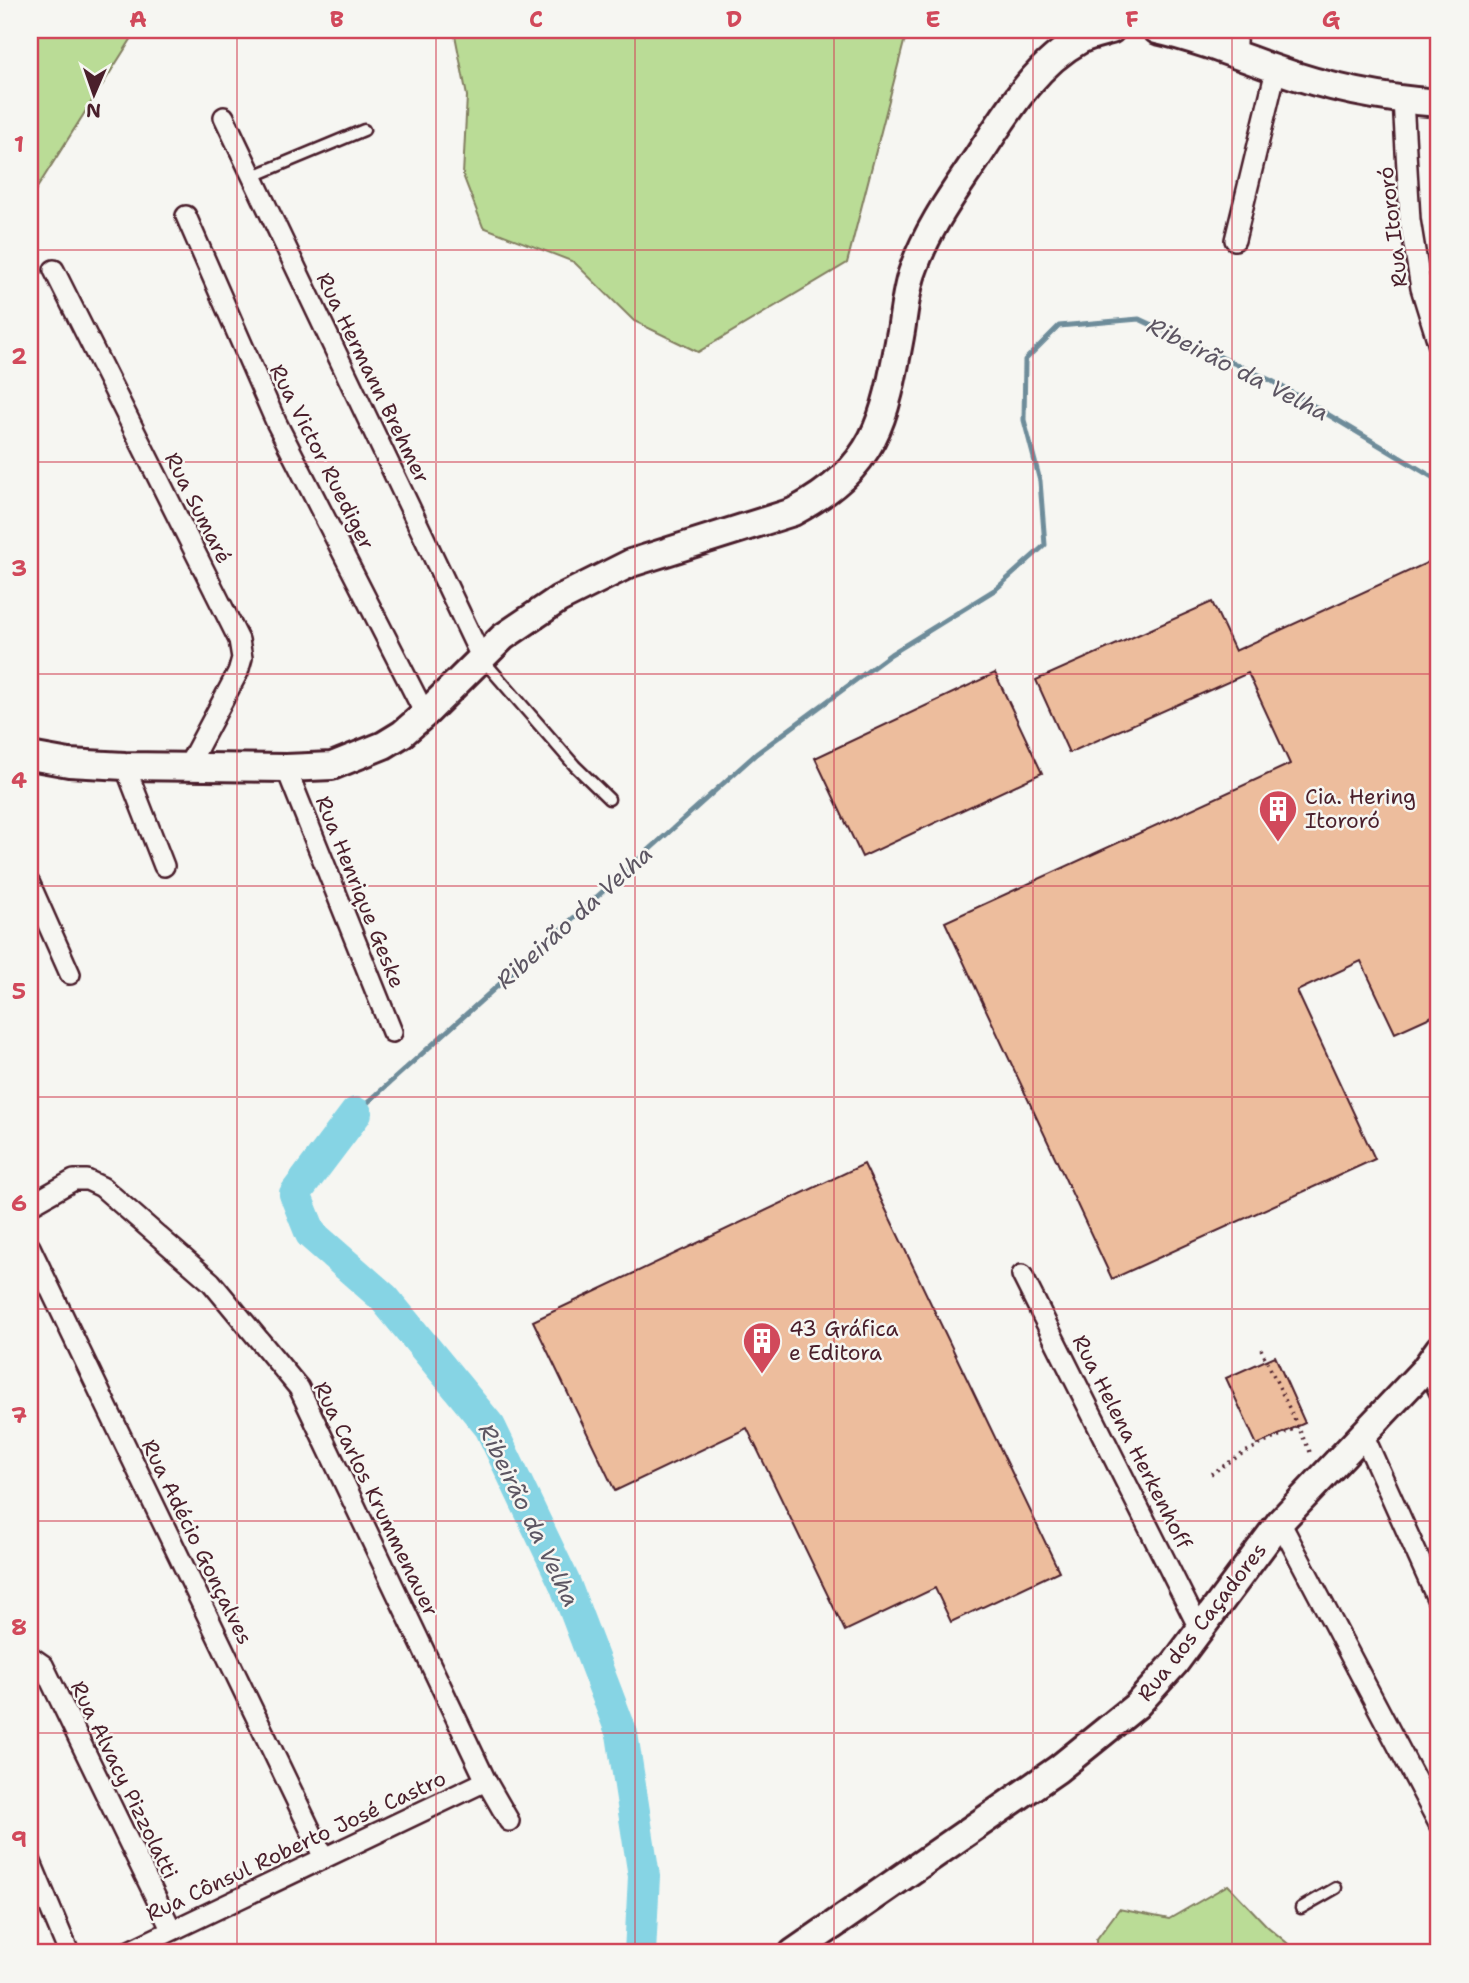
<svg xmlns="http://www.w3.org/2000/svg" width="1469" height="1983" viewBox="0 0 1469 1983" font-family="'Shantell Sans',sans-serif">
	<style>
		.green { fill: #badc96; stroke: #827e60; stroke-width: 2 }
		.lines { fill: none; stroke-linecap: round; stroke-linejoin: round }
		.stream { stroke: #6e8c9a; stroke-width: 5 }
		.river { stroke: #86d4e4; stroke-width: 32 }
		.building { fill: #edbd9d; stroke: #4a1f2b; stroke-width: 2 }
		.lane-casing { stroke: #4a1f2b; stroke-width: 15 }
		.street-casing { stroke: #4a1f2b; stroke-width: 24 }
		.secondary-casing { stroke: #4a1f2b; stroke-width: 32 }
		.path { stroke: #4a1f2b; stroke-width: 3.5; stroke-dasharray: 2 5; stroke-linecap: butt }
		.lane { stroke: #f6f6f2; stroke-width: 10 }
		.street { stroke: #f6f6f2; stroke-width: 19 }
		.secondary { stroke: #f6f6f2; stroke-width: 26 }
		.grid { fill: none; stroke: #d1495b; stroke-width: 2; stroke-opacity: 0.55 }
		.labels { text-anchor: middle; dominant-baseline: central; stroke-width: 5; stroke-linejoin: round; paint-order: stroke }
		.street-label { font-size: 21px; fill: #4a1f2b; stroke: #f6f6f2 }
		.poi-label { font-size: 21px; fill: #4a1f2b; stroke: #f6f6f2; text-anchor: start }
		.water-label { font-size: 23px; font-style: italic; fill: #5c5562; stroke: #f6f6f2 }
		.neatline { fill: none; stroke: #d1495b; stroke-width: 2.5 }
		.grid-label { font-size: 23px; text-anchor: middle; font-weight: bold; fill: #d1495b }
	</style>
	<rect width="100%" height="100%" fill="#f6f6f2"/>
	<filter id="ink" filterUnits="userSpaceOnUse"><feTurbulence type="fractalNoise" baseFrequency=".0143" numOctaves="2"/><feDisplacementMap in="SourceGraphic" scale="14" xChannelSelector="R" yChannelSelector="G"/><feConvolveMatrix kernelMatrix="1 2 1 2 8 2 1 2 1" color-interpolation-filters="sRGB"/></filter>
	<g filter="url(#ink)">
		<!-- green -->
		<g class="green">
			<polygon points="30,30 137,30 30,199"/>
			<polygon points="454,30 917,30 904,42 847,263 698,352 634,321 574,262 483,227 463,175 467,96"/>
			<polygon points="1228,1885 1267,1926 1299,1953 1096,1953 1096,1940 1119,1909 1169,1919"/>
		</g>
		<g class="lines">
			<!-- stream -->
			<polyline class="stream" points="356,1113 756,754 891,654 996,589 1045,545 1040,481 1024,420 1025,360 1059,326 1139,319 1272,381 1434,478 1439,478"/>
			<!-- river -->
			<polyline class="river" points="356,1113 295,1194 311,1234 384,1298 490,1427 565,1584 622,1734 644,1876 640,1953"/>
		</g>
		<!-- building -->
		<g class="building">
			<polygon points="1433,560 1439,573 1439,1013 1395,1033 1361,961 1297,991 1375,1159 1112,1279 945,922 1290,764 1248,673 1069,753 1036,680 1212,602 1235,651"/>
			<polygon points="995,673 1042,773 862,857 815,758"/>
			<polygon points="864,1164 1059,1571 951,1622 935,1588 845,1631 747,1428 615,1491 533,1321"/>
			<polygon points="1275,1356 1305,1423 1257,1445 1226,1378"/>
		</g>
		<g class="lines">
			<!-- lane casing -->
			<g class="lane-casing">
				<g id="lane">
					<polyline points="251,177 364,130"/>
					<polyline points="483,660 575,766 609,799"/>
					<polyline points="1301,1908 1336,1888"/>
				</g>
			</g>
			<!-- street casing -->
			<g class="street-casing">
				<g id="street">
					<polyline points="1235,54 1237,30"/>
					<polyline points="1403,100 1410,220 1421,288 1439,346"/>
					<polyline points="224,117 482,659"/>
					<polyline points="186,216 276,422 425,714"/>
					<polyline points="1235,240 1276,70"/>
					<polyline points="54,270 239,640 242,658 238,672 187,768"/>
					<polyline points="125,766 164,866"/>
					<polyline points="286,768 392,1032"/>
					<polyline points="30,884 70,974"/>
					<polyline points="30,1205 74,1180 87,1180 102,1187 211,1282 299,1388 486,1781 509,1821"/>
					<polyline points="30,1247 324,1858"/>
					<polyline points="1022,1275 1200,1630"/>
					<polyline points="1424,1370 1434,1380 1439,1391"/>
					<polyline points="1363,1434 1439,1603"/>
					<polyline points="1280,1522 1439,1824"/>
					<polyline points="30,1656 43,1665 171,1929"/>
					<polyline points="30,1860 69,1953"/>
					<polyline points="125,1953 486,1781"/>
				</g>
			</g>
			<!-- secondary casing -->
			<g class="secondary-casing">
				<g id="secondary">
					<path d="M1157,30c41,9 79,25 118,39 53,19 108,30 164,34"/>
					<path d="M30,756l39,7 56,3 161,2 46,-2 52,-21 18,-11 23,-20 78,-77 56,-38 72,-36 162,-51c85,-46 92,-93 108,-181 3,-19 5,-40 11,-58 14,-42 40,-78 65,-115 28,-42 57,-93 103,-118 9,-5 21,-7 31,-10"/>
					<polyline points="793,1953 1058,1769 1136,1706 1175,1663 1280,1522 1424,1370 1439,1349"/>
				</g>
			</g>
			<!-- path -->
			<g class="path">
				<polyline points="1261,1349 1312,1456"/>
				<polyline points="1211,1474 1245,1452 1298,1427"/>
			</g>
			<!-- lane -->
			<use href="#lane" class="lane"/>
			<!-- street -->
			<use href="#street" class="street"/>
			<!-- secondary -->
			<use href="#secondary" class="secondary"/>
		</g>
	</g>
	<!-- grid -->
	<path class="grid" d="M237,30v1923M436,30v1923M635,30v1923M834,30v1923M1033,30v1923M1232,30v1923M30,250h1409M30,462h1409M30,674h1409M30,886h1409M30,1097h1409M30,1309h1409M30,1521h1409M30,1733h1409"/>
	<!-- icons -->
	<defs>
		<g id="building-pin" transform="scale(2.0125)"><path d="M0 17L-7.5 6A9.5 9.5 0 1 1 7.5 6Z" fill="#d1495b" stroke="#f6f6f2"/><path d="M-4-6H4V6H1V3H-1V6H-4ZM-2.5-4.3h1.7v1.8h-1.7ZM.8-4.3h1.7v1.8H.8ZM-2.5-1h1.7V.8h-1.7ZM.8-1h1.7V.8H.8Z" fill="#fff"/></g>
	</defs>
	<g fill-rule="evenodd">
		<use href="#building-pin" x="1278" y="809"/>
		<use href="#building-pin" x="762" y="1341"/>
	</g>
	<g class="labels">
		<!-- street labels -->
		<g class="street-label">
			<text transform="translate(1393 227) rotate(-97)">Rua Itororó</text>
			<text transform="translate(373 378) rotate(64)">Rua Hermann Brehmer</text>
			<text transform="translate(322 457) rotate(63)">Rua Victor Ruediger</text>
			<text transform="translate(198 508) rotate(63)">Rua Sumaré</text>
			<text transform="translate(360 892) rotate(68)">Rua Henrique Geske</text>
			<text transform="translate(1132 1442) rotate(63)">Rua Helena Herkenhoff</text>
			<text transform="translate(376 1499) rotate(64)">Rua Carlos Krummenauer</text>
			<text transform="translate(197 1542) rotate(64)">Rua Adécio Gonçalves</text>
			<text transform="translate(1202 1622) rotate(-52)">Rua dos Caçadores</text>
			<text transform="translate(124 1780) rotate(64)">Rua Alvacy Pizzolatti</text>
			<text transform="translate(296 1846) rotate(-25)">Rua Cônsul Roberto José Castro</text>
		</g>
		<!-- poi labels -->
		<g class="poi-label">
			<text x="1305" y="797">Cia. Hering<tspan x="1305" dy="24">Itororó</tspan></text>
			<text x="789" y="1329">43 Gráfica<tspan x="789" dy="24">e Editora</tspan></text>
		</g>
		<!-- water labels -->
		<g class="water-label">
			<text transform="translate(1238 369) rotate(27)">Ribeirão da Velha</text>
			<text transform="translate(574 917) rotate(-42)">Ribeirão da Velha</text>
			<text transform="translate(529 1515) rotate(64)">Ribeirão da Velha</text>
		</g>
	</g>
	<!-- margin -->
	<rect width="1469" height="1983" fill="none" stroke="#f6f6f2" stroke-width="77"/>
	<!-- north arrow -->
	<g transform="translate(94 94) rotate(182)" stroke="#f6f6f2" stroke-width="5" paint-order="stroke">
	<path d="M0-5L12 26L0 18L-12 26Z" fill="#4a1f2b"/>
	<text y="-10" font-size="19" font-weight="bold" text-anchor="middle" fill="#4a1f2b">N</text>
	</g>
	<rect x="38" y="38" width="1392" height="1906" class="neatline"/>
	<g class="grid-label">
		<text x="138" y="27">A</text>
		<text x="337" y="27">B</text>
		<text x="536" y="27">C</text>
		<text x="734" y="27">D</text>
		<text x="933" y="27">E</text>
		<text x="1132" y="27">F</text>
		<text x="1331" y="27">G</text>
		<text x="19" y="152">1</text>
		<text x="19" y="364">2</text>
		<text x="19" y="576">3</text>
		<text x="19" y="788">4</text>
		<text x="19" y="999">5</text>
		<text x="19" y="1211">6</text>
		<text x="19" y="1423">7</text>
		<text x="19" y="1635">8</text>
		<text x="19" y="1847">9</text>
	</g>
</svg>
